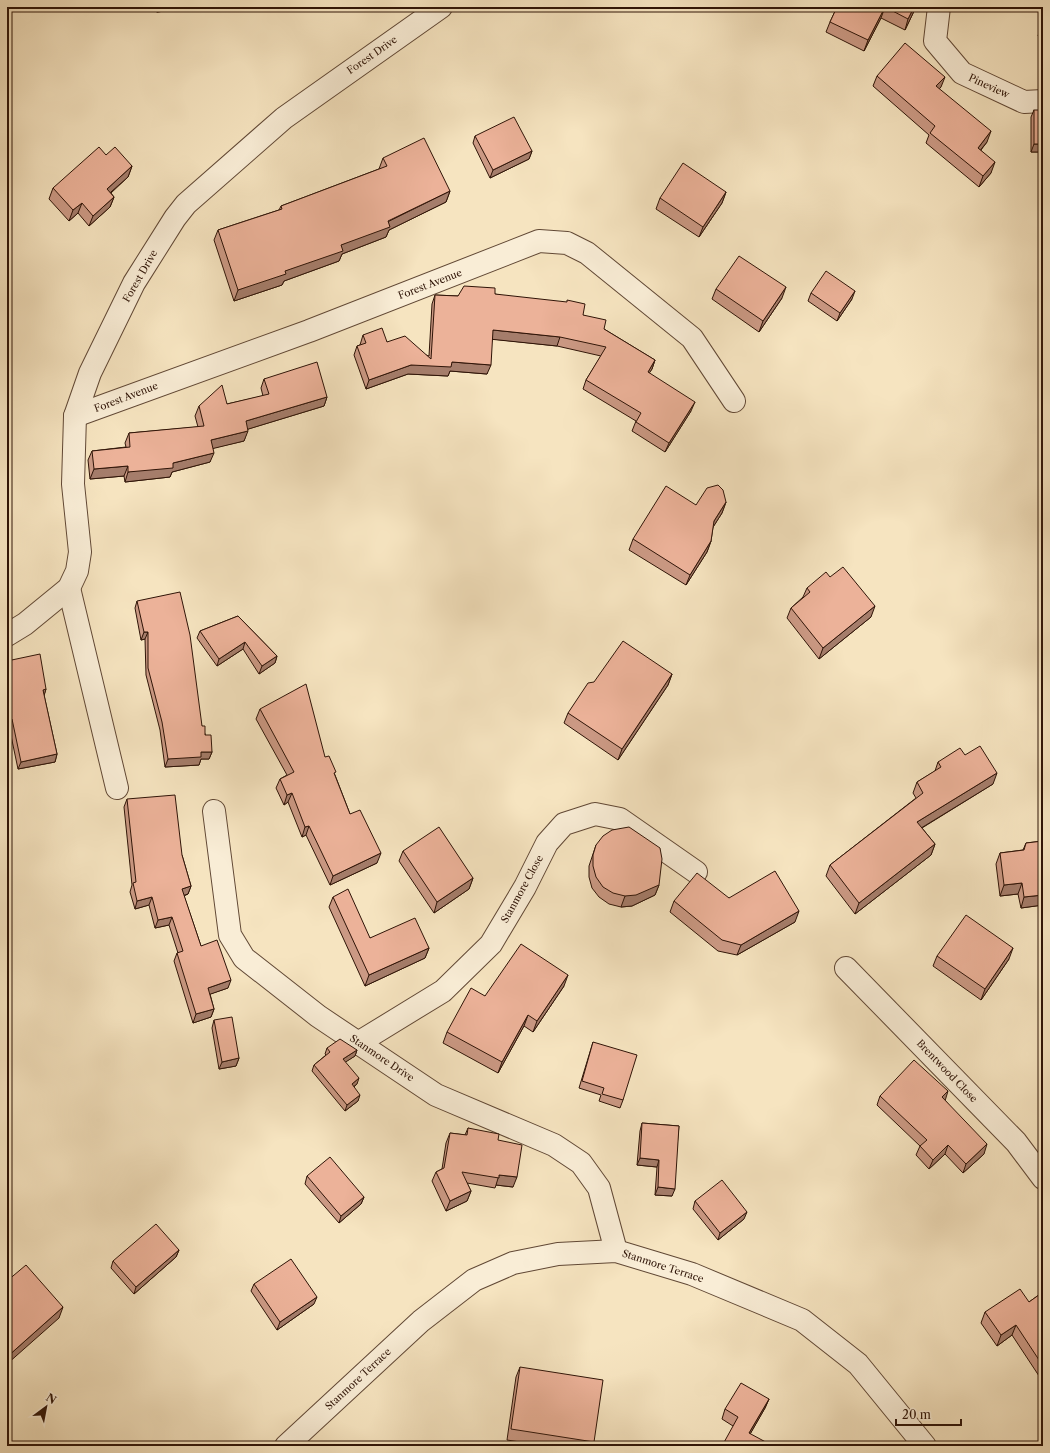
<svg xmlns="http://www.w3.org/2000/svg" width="1050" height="1453" viewBox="0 0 1050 1453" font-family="'Libre Caslon Text',serif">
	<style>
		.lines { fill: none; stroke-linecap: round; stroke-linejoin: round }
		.street-casing { stroke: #614835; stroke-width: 24 }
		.street { stroke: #f9edd6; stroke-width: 22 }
		.wall { fill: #cb9984; stroke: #2f1407 }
		.shaded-wall { fill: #a57d6b; stroke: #2f1407 }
		.building { fill: #ecb299; stroke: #2f1407 }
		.labels { text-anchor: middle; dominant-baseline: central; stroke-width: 3; stroke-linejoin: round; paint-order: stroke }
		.street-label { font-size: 10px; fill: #2f1407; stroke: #f9edd6 }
	</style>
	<rect width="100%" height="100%" fill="#f6e4c0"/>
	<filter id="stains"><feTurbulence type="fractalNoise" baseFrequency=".005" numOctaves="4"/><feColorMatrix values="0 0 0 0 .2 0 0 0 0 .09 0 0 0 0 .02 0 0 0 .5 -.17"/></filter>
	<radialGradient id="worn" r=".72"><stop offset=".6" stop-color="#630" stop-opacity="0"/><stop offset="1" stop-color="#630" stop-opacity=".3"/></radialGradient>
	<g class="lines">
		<!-- street casing -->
		<g class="street-casing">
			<g id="street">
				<polyline points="939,7 935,41 962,73 1024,102 1043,101"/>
				<polyline points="75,416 309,331 539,241 567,243 587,253 692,338 734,401"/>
				<polyline points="69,588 117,788"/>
				<polyline points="7,635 25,624 69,588 77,571 80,552 73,484 75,416 90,373 134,283 175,218 186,204 284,118 441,7"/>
				<polyline points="214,811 230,935 244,958 318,1016 436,1095 554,1145 581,1163 599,1188 616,1251"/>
				<polyline points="846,968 1016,1142 1043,1178"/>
				<polyline points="358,1043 443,991 491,944 525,887 547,843 564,824 595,814 620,819 696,872"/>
				<polyline points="286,1446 421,1321 474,1280 513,1263 558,1254 616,1251 692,1274 802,1320 858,1364 925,1446"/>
			</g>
		</g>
		<!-- street -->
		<use href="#street" class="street"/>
	</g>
	<!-- wall -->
	<g class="wall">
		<polygon points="147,7 176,7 172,10 157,12 150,9"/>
		<polygon points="837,7 916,7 905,30 881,18 864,51 826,32 830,22"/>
		<polygon points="1043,25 1043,39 1038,36 1040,29"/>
		<polygon points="877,76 941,87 939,89 987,142 981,150 991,173 979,187 926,143 929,135 873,86"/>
		<polygon points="1034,110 1043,152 1031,152 1031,117"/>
		<polygon points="475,136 532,151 529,159 490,178 473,143"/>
		<polygon points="106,155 132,166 128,177 111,193 114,197 110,207 89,226 78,213 69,221 49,199 53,188"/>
		<polygon points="383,158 450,191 446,202 389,230 386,237 342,254 339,261 284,281 282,285 234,301 214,240 218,230 279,210 281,206 379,169"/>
		<polygon points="726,192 722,203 699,237 656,209 660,198"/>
		<polygon points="716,289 782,298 759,332 712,299"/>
		<polygon points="811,293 852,299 837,321 808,301"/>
		<polygon points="495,294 583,315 604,329 655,360 652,369 649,373 691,411 665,452 632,431 636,421 583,389 586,380 601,356 557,346 492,339 487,374 450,371 448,376 408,374 366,389 354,355 357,346 360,345 363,335 387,342 429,356 432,304 435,295 458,296"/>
		<polygon points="264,379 327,397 324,406 248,429 244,441 213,448 210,462 172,472 170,477 125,482 124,476 90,479 88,460 92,451 126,447 125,443 129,433 198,427 195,416 199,406 227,404 263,396 261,388"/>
		<polygon points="726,502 722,513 713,527 711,541 707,552 686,585 629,550 633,539 696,505"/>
		<polygon points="830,577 871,617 819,659 787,618 791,608 803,597 807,588"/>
		<polygon points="137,601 202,726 212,752 209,759 201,759 199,765 165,767 160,730 146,675 145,639 141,640 135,608"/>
		<polygon points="238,616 277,656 275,663 259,674 243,649 217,666 197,638 200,631"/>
		<polygon points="7,661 46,689 44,695 57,754 55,762 18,769 9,726 7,727"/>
		<polygon points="672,674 668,685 618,760 564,723 568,713"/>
		<polygon points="260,709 325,757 335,775 350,814 377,863 330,885 306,835 302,837 288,802 284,805 276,788 280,779 287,775 256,719"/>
		<polygon points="965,755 993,784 922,828 935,844 931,855 855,914 826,876 830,865 916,798 913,793 917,782 935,771 938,762"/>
		<polygon points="127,799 182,855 191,886 188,894 184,896 201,946 228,988 210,994 214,1009 211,1017 193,1023 174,961 177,953 178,953 169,925 155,928 149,905 135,909 130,892 132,885 124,807"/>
		<polygon points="1043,841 1043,905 1021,908 1018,894 1000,896 996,864 1000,853 1023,850 1026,843"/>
		<polygon points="596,845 659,885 655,895 632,906 621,907 609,904 599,897 592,888 589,877 589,866"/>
		<polygon points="403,851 473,878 469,889 434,913 399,861"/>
		<polygon points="333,897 370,938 429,948 425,958 365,986 329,907"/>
		<polygon points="729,898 795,922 737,955 718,951 670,912 674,901"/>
		<polygon points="937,956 1009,959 981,1000 933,966"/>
		<polygon points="564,986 533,1032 524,1026 498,1073 443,1043 447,1032 485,996"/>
		<polygon points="214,1020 239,1058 236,1066 219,1069 212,1028"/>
		<polygon points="593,1042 623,1100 620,1108 599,1101 601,1095 579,1088"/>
		<polygon points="327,1048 357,1050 355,1056 345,1062 357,1084 354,1087 358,1101 345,1111 312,1071 314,1065 326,1055 325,1054"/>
		<polygon points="880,1096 945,1100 984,1154 963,1173 945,1154 929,1169 916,1155 920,1146 877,1105"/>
		<polygon points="642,1123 679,1126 672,1196 655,1195 657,1167 637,1165 640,1131"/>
		<polygon points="468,1128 498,1140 513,1187 496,1185 495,1188 467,1183 471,1191 467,1201 446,1211 432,1181 436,1172 442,1169 446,1143 450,1133 465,1135"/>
		<polygon points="307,1176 364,1197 361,1204 339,1223 305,1184"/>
		<polygon points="695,1201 744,1219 718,1240 693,1209"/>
		<polygon points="179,1250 176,1257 134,1294 111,1268 113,1261"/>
		<polygon points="254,1284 314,1304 277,1330 251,1291"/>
		<polygon points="1043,1292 1043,1382 1012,1335 997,1346 981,1323 985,1312 1029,1302"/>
		<polygon points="520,1367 594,1442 592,1446 546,1446 507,1440 516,1377"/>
		<polygon points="769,1399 765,1408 750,1434 733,1426 722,1419 725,1409"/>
	</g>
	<!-- shaded-wall -->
	<g class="shaded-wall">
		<polygon points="159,7 176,7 172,10 157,12"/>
		<polygon points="885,7 881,18 864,51 868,40"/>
		<polygon points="914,7 916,7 905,30 908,19"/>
		<polygon points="945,77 941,87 932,97 936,86"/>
		<polygon points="991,131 987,142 974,158 978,148"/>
		<polygon points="1034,144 1043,144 1043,152 1031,152"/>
		<polygon points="532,151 529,159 490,178 493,170"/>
		<polygon points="995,162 991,173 979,187 983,176"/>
		<polygon points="132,166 128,177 103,199 107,189"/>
		<polygon points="450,191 446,202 389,230 386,237 342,254 339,261 284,281 282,285 234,301 238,290 285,271 341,245"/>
		<polygon points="726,192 722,203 699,237 703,227"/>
		<polygon points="114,197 110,207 89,226 93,216"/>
		<polygon points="82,203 78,213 69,221 73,210"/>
		<polygon points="786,287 782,298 759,332 763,321"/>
		<polygon points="855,291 852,299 837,321 840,313"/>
		<polygon points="493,330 560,337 557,346 489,339"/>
		<polygon points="655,360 652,369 644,381 648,372"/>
		<polygon points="452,362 491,365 487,374 450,371 448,376 408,374 366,389 369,380 411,365"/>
		<polygon points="327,397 324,406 242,431 246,421"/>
		<polygon points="695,402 691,411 665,452 669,443"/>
		<polygon points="248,431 244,441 207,450 211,440"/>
		<polygon points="214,453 210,462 172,472 170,477 125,482 128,472 173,463"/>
		<polygon points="128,466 124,476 90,479 94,469"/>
		<polygon points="726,502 722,513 710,532 714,521"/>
		<polygon points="711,541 707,552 686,585 690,575"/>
		<polygon points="875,606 871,617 819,659 823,648"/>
		<polygon points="144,632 148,632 145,639 141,640"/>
		<polygon points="245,642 243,649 217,666 219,659"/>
		<polygon points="277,656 275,663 259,674 262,666"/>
		<polygon points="672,674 668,685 618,760 622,749"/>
		<polygon points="46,689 44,696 43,690"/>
		<polygon points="12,719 9,726 7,727 7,720"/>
		<polygon points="201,752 212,752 209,759 201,759 199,765 165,767 168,759"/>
		<polygon points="57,754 55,762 18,769 21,762"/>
		<polygon points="997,773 993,784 913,833 917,822"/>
		<polygon points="292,793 288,802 284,805 287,795"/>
		<polygon points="309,826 306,835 302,837 305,827"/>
		<polygon points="935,844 931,855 855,914 859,903"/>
		<polygon points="381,853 377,863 330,885 333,876"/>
		<polygon points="473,878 469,889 434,913 437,902"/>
		<polygon points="1022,883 1018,894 1000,896 1004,885"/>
		<polygon points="659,885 655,895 632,906 621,907 625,896"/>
		<polygon points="191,886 188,894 179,897 182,889"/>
		<polygon points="1043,895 1043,905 1021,908 1024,897"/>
		<polygon points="152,897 149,905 135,909 137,901"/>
		<polygon points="799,911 795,922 737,955 741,945"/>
		<polygon points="172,917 169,925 155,928 158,920"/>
		<polygon points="429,948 425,958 365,986 369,975"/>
		<polygon points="1013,948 1009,959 981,1000 985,989"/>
		<polygon points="568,975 564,986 533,1032 537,1021"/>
		<polygon points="231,980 228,988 205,996 208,988"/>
		<polygon points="214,1009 211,1017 193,1023 196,1014"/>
		<polygon points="528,1015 524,1026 498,1073 502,1062"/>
		<polygon points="357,1050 355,1056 341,1065 343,1059"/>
		<polygon points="239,1058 236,1066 219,1069 222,1062"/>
		<polygon points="359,1078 357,1084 349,1090 352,1084"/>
		<polygon points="948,1091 945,1101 942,1097"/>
		<polygon points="360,1095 358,1101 345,1111 347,1105"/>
		<polygon points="987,1144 984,1154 963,1173 966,1164"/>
		<polygon points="948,1145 945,1154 929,1169 933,1160"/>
		<polygon points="640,1158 659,1160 657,1167 637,1165"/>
		<polygon points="499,1175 517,1177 513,1187 496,1185"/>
		<polygon points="658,1187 675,1189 672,1196 655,1195"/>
		<polygon points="471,1191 467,1201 446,1211 450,1201"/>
		<polygon points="364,1197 361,1204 339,1223 341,1216"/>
		<polygon points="747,1212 744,1219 718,1240 720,1233"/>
		<polygon points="179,1250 176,1257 134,1294 136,1287"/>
		<polygon points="317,1297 314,1304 277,1330 280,1322"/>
		<polygon points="63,1307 59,1318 7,1364 7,1357"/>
		<polygon points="1016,1325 1012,1335 997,1346 1001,1335"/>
		<polygon points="769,1399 765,1408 745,1443 749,1433"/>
	</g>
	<!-- building -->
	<g class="building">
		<polygon points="837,7 885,7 868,40 830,22"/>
		<polygon points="885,7 914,7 908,19"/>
		<polygon points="1043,25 1043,31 1040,29"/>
		<polygon points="905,43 945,77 936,86 991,131 978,148 995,162 983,176 930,133 935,126 877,76"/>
		<rect x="1034" y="110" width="9" height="34"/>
		<polygon points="514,117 532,151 493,170 475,136"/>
		<polygon points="424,138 450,191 388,221 390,227 341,245 343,251 285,271 286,274 238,290 218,230 282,209 281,206 387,166 383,158"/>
		<polygon points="99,147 106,155 115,147 132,166 107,189 114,197 93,216 82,203 73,210 53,188"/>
		<polygon points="683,163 726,192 703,227 660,198"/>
		<polygon points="739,256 786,287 763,321 716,289"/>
		<polygon points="826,271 855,291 840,313 811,293"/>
		<polygon points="464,286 495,288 495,294 567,302 567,300 585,304 583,315 606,320 604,329 655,360 648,372 695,402 669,443 636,422 641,413 586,380 606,347 560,337 493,330 491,365 452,362 451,367 411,365 369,380 357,346 366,343 363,335 382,328 387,342 405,336 431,359 435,295 458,296"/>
		<polygon points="317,362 327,397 246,421 248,431 211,440 214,453 173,463 173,468 128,472 128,466 94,469 92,451 130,447 129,433 204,426 199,406 222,385 227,404 269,394 264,379"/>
		<polygon points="718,485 723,490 726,502 714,521 711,541 690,575 633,539 666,486 696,505 707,488"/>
		<polygon points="843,567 875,606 823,648 791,608 810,592 807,588 826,572 830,577"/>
		<polygon points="180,592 190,635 202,726 205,726 205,735 211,735 212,752 201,752 201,757 168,759 162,722 148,668 148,632 144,632 137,601"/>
		<polygon points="238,616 277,656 262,666 245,642 219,659 200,631"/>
		<polygon points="623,641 672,674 622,749 568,713 588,683 594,682"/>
		<polygon points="40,654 46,689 43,690 57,754 21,762 12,719 7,720 7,661"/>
		<polygon points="306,684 325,757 329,756 336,772 334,773 350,814 360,810 381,853 333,876 309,826 305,827 292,793 287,795 280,779 294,772 260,709"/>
		<polygon points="980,746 997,773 917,822 935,844 859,903 830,865 923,793 917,782 941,767 938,762 960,748 965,755"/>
		<polygon points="175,795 182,855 191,886 182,889 201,946 217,940 231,980 208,988 214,1009 196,1014 177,953 183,951 172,917 158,920 152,897 137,901 133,883 136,882 127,799"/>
		<polygon points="439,827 473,878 437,902 403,851"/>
		<polygon points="629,827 660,848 662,859 659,885 636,895 625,896 613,893 603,887 596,877 593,866 593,855 596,845 603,836 612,830"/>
		<polygon points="1043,841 1043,895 1024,897 1022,883 1004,885 1000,853 1024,850 1026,843"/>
		<polygon points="775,871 799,911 741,945 722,940 674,901 697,873 729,898"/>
		<polygon points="348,889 370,938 415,918 429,948 369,975 333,897"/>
		<polygon points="966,915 1013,948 985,989 937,956"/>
		<polygon points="521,944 568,975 537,1021 528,1015 502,1062 447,1032 471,988 485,996"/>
		<polygon points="232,1017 239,1058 222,1062 214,1020"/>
		<polygon points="340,1039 357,1050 343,1059 359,1078 352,1084 360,1095 347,1105 314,1065 330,1052 327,1048"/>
		<polygon points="593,1042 637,1055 623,1100 602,1094 604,1088 582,1081"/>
		<polygon points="914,1060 948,1091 942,1097 987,1144 966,1164 948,1145 933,1160 920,1146 927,1140 880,1096"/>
		<polygon points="642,1123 679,1126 675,1189 658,1187 659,1160 640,1158"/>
		<polygon points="468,1128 499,1134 498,1140 522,1145 517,1177 499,1175 499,1178 462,1172 471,1191 450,1201 436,1172 444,1168 450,1133 467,1135"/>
		<polygon points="330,1157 364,1197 341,1216 307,1176"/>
		<polygon points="722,1180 747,1212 720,1233 695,1201"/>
		<polygon points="156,1224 179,1250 136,1287 113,1261"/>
		<polygon points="291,1259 317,1297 280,1322 254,1284"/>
		<polygon points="26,1265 63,1307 7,1357 7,1281"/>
		<polygon points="1020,1289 1029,1302 1043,1292 1043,1366 1016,1325 1001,1335 985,1312"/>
		<polygon points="520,1367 603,1380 594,1442 511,1429"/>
		<polygon points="741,1383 769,1399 749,1433 773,1446 722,1446 738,1417 725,1409"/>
	</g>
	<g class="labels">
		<!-- street labels -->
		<g class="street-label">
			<text transform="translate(372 55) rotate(-35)">Forest Drive</text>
			<text transform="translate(989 86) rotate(25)">Pineview</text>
			<text transform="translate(140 276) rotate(-60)">Forest Drive</text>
			<text transform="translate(430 284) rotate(-21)">Forest Avenue</text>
			<text transform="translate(126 397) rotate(-21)">Forest Avenue</text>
			<text transform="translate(522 889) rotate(-61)">Stanmore Close</text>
			<text transform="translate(382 1058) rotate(34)">Stanmore Drive</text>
			<text transform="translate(947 1071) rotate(46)">Brentwood Close</text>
			<text transform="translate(663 1266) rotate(18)">Stanmore Terrace</text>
			<text transform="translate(358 1379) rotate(-43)">Stanmore Terrace</text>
		</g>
	</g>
	<!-- margin -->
	<rect width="1050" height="1453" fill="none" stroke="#f6e4c0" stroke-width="24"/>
	<rect x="8" y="8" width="1034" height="1437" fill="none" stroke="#2f1407" stroke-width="2"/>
	<rect x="12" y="12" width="1026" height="1429" fill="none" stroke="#2f1407"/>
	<!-- north arrow -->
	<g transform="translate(46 1407) rotate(32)" stroke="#f9edd6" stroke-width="3" paint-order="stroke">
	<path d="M0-3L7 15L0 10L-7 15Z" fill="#2f1407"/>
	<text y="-6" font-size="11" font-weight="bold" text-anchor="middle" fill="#2f1407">N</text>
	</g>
	<!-- scale -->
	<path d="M896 1419v6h65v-6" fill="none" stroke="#2f1407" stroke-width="2"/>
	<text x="902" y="1419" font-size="12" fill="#2f1407" stroke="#f9edd6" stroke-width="3" paint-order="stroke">20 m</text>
	<rect width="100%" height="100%" filter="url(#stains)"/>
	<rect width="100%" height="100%" fill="url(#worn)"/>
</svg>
